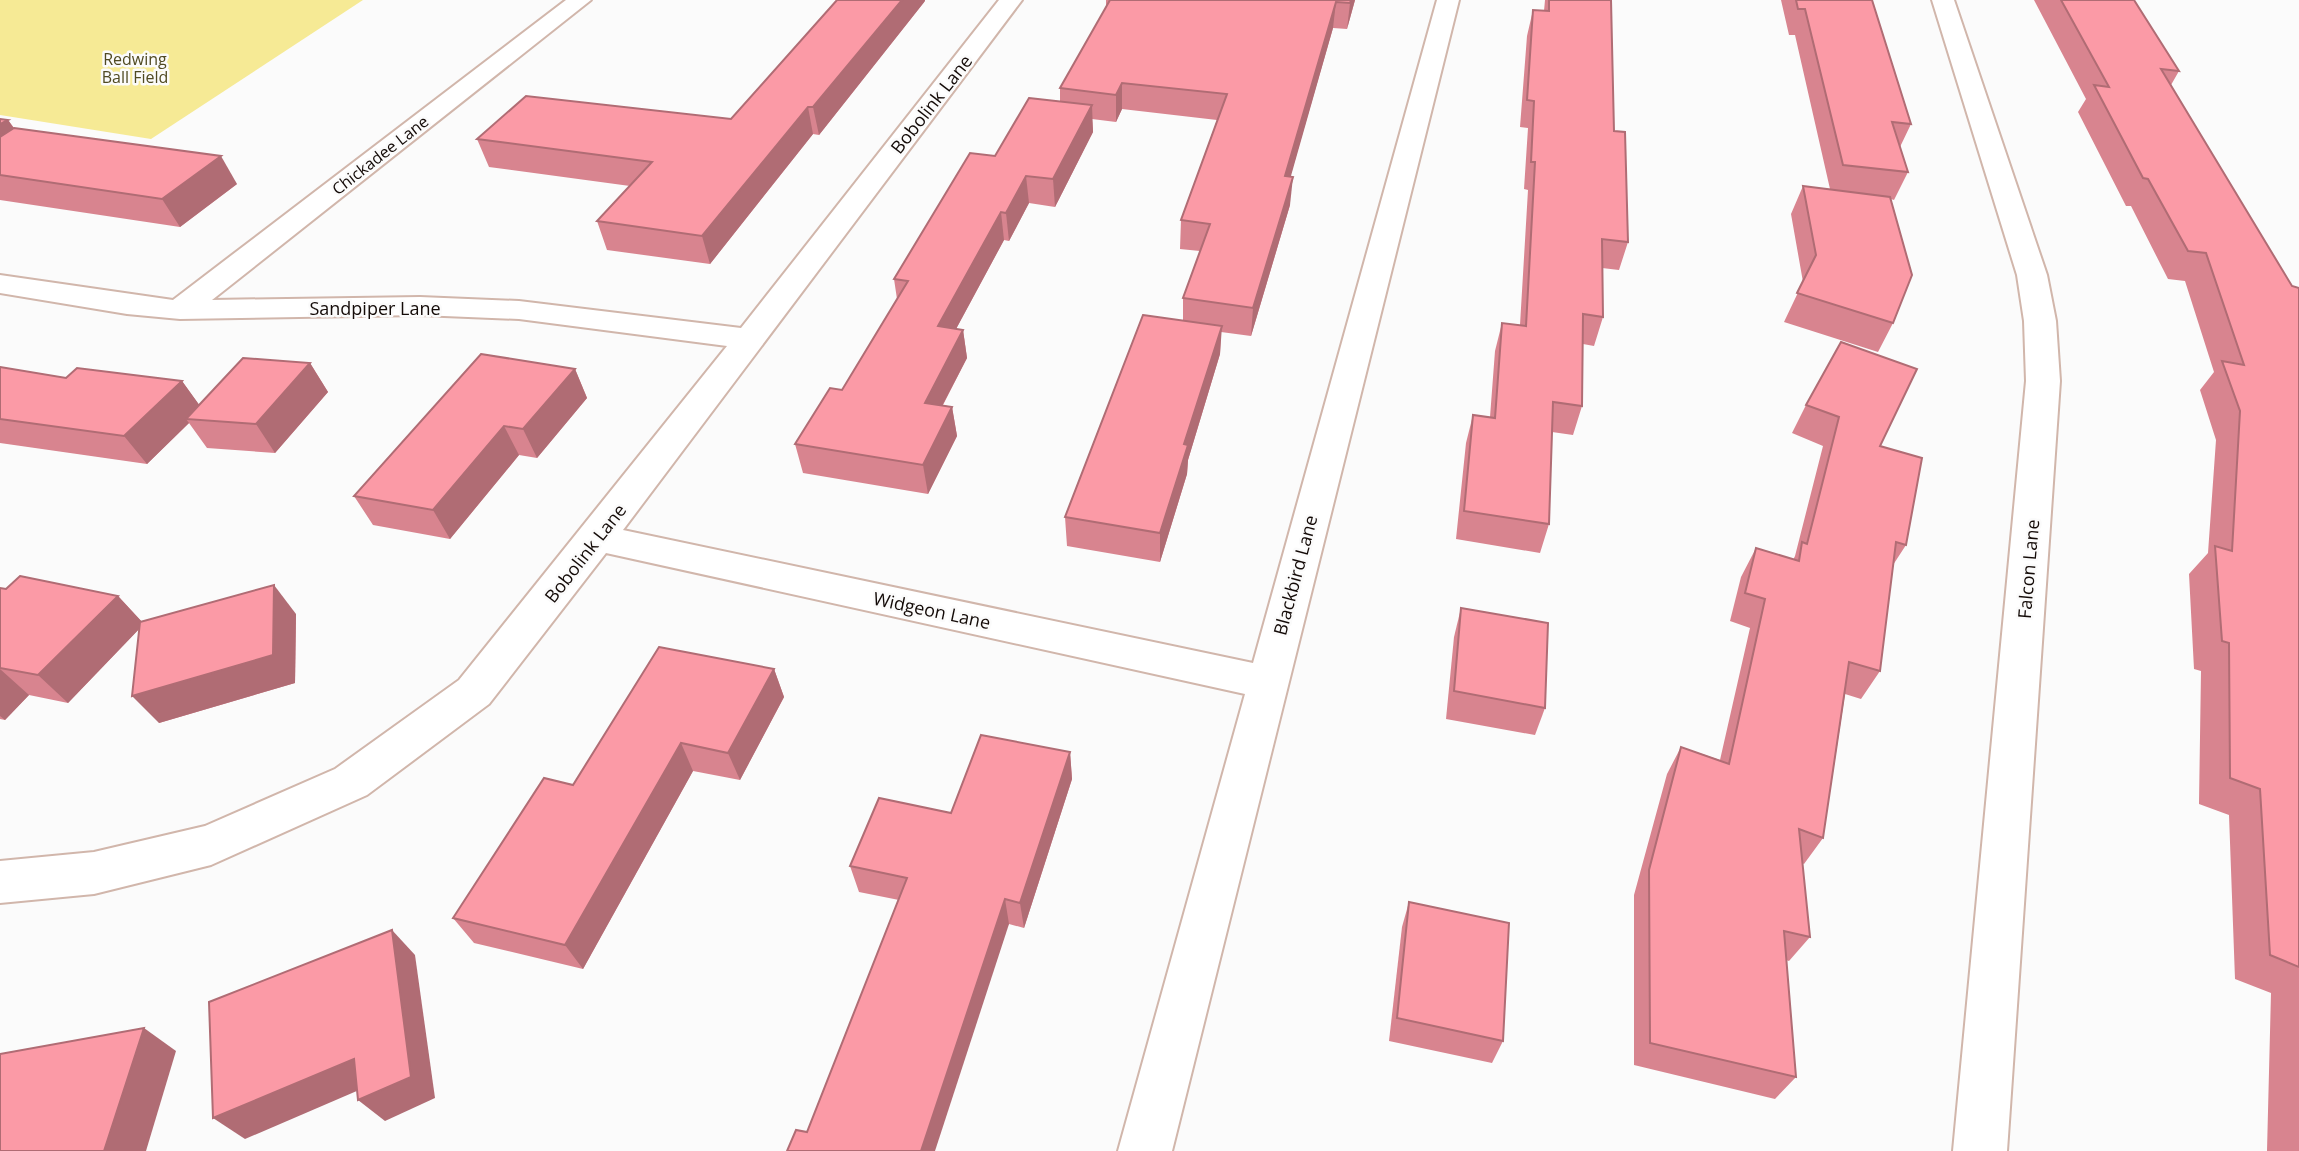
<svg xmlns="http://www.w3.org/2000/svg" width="2299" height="1151" viewBox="0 0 2299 1151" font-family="'Open Sans',sans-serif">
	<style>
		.green { fill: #f6ea95 }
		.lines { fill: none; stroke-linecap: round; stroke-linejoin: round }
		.minor-casing { stroke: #d1b6ab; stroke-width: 4 }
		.minor { fill: #fff; fill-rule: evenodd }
		.wall { fill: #d8848f }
		.shaded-wall { fill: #b06c74 }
		.building { fill: #fb9aa6; stroke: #b06c74; stroke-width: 2 }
		.labels { text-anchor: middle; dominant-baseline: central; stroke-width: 5; stroke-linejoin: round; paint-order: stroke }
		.far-park-label { font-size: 16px; fill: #504a22; stroke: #fbfbfb }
		.far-street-label { font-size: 16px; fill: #130a07; stroke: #fbfbfb }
		.street-label { font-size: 18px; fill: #130a07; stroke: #fbfbfb }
	</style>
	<rect width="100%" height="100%" fill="#fbfbfb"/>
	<!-- green -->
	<polygon class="green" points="0,0 363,0 151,139 0,115"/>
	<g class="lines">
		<!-- minor casing -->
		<g class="minor-casing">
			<g id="minor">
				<polygon points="566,0 591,0 212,300 420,297 519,301 741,328 999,0 1022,0 623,530 1253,663 1437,0 1459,0 1172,1151 1118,1151 1245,694 606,553 489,704 367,795 211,865 94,894 0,903 0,861 94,852 205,826 335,769 459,680 727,346 519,319 420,315 180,319 127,314 0,293 0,275 173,300"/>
				<polygon points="1932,0 1954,0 2047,275 2056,321 2060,381 2007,1151 1953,1151 2026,381 2024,321 2017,275"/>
			</g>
		</g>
		<!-- minor -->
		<use href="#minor" class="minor"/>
	</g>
	<!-- wall -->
	<g class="wall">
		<polygon points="1106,0 1355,0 1347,29 1333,28 1290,177 1290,205 1251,336 1221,332 1220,354 1188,460 1187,474 1160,562 1067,546 1065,517 1183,320 1183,298 1200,251 1180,249 1181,220 1217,120 1122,109 1116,122 1092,119 1093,132 1055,207 1029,203 1009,241 1004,240 956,329 963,330 967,358 943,405 952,407 957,436 928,494 803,473 795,444 842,390 897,299 894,279 995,156 1060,102 1060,88 1106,7"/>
		<polygon points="1545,0 1611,0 1614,131 1628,242 1619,270 1602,268 1603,317 1594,346 1583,344 1582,406 1573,435 1552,432 1549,524 1540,553 1456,539 1466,443 1473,415 1490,417 1495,351 1502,323 1520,325 1528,190 1524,189 1528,128 1520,127 1527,36 1533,10 1544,11"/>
		<polygon points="1781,0 1872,0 1911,124 1900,147 1908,172 1894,200 1891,199 1893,323 1878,352 1784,322 1803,282 1791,214 1803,186 1830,189 1795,35 1789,35"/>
		<polygon points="2034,0 2134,0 2179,71 2171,85 2292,286 2299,288 2299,1151 2267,1151 2271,993 2235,979 2229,815 2199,804 2201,671 2194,669 2189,574 2208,553 2216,440 2200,390 2214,372 2185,281 2168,279 2131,206 2126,206 2078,112 2086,99"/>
		<polygon points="925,1 819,135 813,134 710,264 607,250 597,221 630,186 489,167 477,139 731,119"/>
		<polygon points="0,119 8,120 14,128 237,184 180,227 0,200"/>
		<polygon points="1841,342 1880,446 1906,545 1893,565 1880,671 1861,699 1845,694 1823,838 1804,864 1802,863 1810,937 1789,961 1786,960 1796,1077 1775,1099 1634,1065 1634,895 1667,774 1681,747 1720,760 1750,628 1730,621 1741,577 1756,548 1793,560 1795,556 1823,446 1792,433 1806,405"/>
		<polygon points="310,363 328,392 275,453 207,448 189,423 147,464 0,443 0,367 66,378 182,381 199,405"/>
		<polygon points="575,369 587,398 537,458 519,455 450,539 373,525 354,496"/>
		<polygon points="0,588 118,596 141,621 296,614 295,683 159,723 139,629 68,703 29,695 5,720 0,719"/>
		<polygon points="1461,608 1545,708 1535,735 1446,719 1454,637"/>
		<polygon points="774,669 784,697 740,780 693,771 583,969 474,943 453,918 573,785"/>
		<polygon points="1070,752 1072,779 1024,928 1009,924 807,1132 899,900 859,892 850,866"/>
		<polygon points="1409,902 1503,1041 1492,1063 1389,1041 1402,927"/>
	</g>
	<!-- shaded-wall -->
	<g class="shaded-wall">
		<polygon points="902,0 925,0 925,1 819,135 813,107"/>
		<polygon points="1351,0 1355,0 1347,29 1350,3"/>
		<polygon points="1336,2 1333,28 1283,204 1285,176"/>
		<polygon points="1122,83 1122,109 1116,122 1116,95"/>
		<polygon points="1092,105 1093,132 1055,207 1053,179"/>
		<polygon points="808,107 813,134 710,264 702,236"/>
		<polygon points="8,120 27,147 0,164 0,124"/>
		<polygon points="221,156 237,184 180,227 162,199"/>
		<polygon points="1026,176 1029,203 1009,241 1006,213"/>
		<polygon points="1293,177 1290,205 1251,336 1253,308"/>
		<polygon points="1001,212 1004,240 942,355 938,326"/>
		<polygon points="1222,326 1220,354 1188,460 1187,474 1160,562 1160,533 1184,444"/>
		<polygon points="963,330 967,358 929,431 925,403"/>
		<polygon points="310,363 328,392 275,453 256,424"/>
		<polygon points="575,369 587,398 537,458 523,429"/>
		<polygon points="182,381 203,410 186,419 189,423 147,464 124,436"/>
		<polygon points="952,407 957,436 928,494 923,465"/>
		<polygon points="504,426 519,455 450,539 433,510"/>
		<polygon points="274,585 296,614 295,683 159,723 132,696"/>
		<polygon points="118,596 144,624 68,703 38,675"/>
		<polygon points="0,669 29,695 5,720 0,716"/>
		<polygon points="774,669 784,697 740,780 728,753"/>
		<polygon points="681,743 693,771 583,969 565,945"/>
		<polygon points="1070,752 1072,779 1024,928 1020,903"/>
		<polygon points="1005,899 1009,924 935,1151 921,1151"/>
		<polygon points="392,930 415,955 435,1098 385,1121 358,1100"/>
		<polygon points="144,1028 176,1051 146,1151 104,1151"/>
		<polygon points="354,1059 380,1081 245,1139 213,1118"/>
	</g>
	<!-- building -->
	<g class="building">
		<polygon points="837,0 902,0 813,107 808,107 702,236 597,221 652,162 477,139 526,96 731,119"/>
		<polygon points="1110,0 1351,0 1350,3 1336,2 1285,176 1293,177 1253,308 1183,298 1210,224 1181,220 1227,94 1122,83 1116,95 1060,88"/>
		<polygon points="1549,0 1611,0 1614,131 1625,132 1628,242 1602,239 1603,317 1583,314 1582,406 1553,402 1549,524 1464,511 1473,415 1495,418 1502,323 1526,326 1535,162 1531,162 1534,101 1527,100 1533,10 1549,11"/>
		<polygon points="1796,0 1872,0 1911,124 1892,122 1908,172 1843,165 1805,9 1798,9"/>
		<polygon points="2061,0 2134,0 2179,71 2161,69 2292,286 2299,288 2299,967 2270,955 2260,789 2230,778 2229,643 2222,641 2215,546 2232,551 2240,411 2222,361 2244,365 2206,253 2188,251 2148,179 2143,178 2094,85 2109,87"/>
		<polygon points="1029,98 1092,105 1053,179 1026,176 1006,213 1001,212 938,326 963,330 925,403 952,407 923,465 795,444 830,388 842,390 908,281 894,279 970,153 995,156"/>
		<polygon points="0,119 8,120 0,124"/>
		<polygon points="14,128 221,156 162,199 0,175 0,137"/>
		<polygon points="1803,186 1890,197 1912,275 1893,323 1797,293 1816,255"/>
		<polygon points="1143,315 1222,326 1184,444 1188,445 1160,533 1065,517"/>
		<polygon points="1841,342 1917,369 1880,446 1922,458 1906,545 1896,542 1880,671 1849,662 1823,838 1799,829 1810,937 1784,931 1796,1077 1650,1043 1649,870 1681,747 1729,764 1765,599 1745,593 1756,548 1799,561 1802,542 1807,544 1839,417 1806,405"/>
		<polygon points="481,354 575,369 523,429 504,426 433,510 354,496"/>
		<polygon points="243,358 310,363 256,424 186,419"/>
		<polygon points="0,367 66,378 77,368 182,381 124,436 0,419"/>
		<polygon points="20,576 118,596 38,675 0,668 0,588 6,589"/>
		<polygon points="274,585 273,655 132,696 140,622"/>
		<polygon points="1461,608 1548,623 1545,708 1454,691"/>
		<polygon points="659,647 774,669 728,753 681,743 565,945 453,918 544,778 573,785"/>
		<polygon points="981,735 1070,752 1020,903 1005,899 921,1151 787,1151 796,1130 807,1132 907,878 850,866 879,798 951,813"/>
		<polygon points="1409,902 1509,923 1503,1041 1397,1018"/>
		<polygon points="392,930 411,1077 358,1100 354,1059 213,1118 209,1002"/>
		<polygon points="144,1028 104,1151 0,1151 0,1054"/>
	</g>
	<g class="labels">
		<!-- far-park labels -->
		<g class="far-park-label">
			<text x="135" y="59">Redwing<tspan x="135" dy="18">Ball Field</tspan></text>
		</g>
		<!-- far-street labels -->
		<g class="far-street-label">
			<text transform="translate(380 155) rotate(-38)">Chickadee Lane</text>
		</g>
		<!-- street labels -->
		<g class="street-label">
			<text transform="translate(931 104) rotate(-52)">Bobolink Lane</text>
			<text x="375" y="308">Sandpiper Lane</text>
			<text transform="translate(585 553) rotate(-52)">Bobolink Lane</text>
			<text transform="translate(2028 569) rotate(-85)">Falcon Lane</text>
			<text transform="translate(1295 575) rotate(-75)">Blackbird Lane</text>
			<text transform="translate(932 610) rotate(12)">Widgeon Lane</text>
		</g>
	</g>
</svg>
